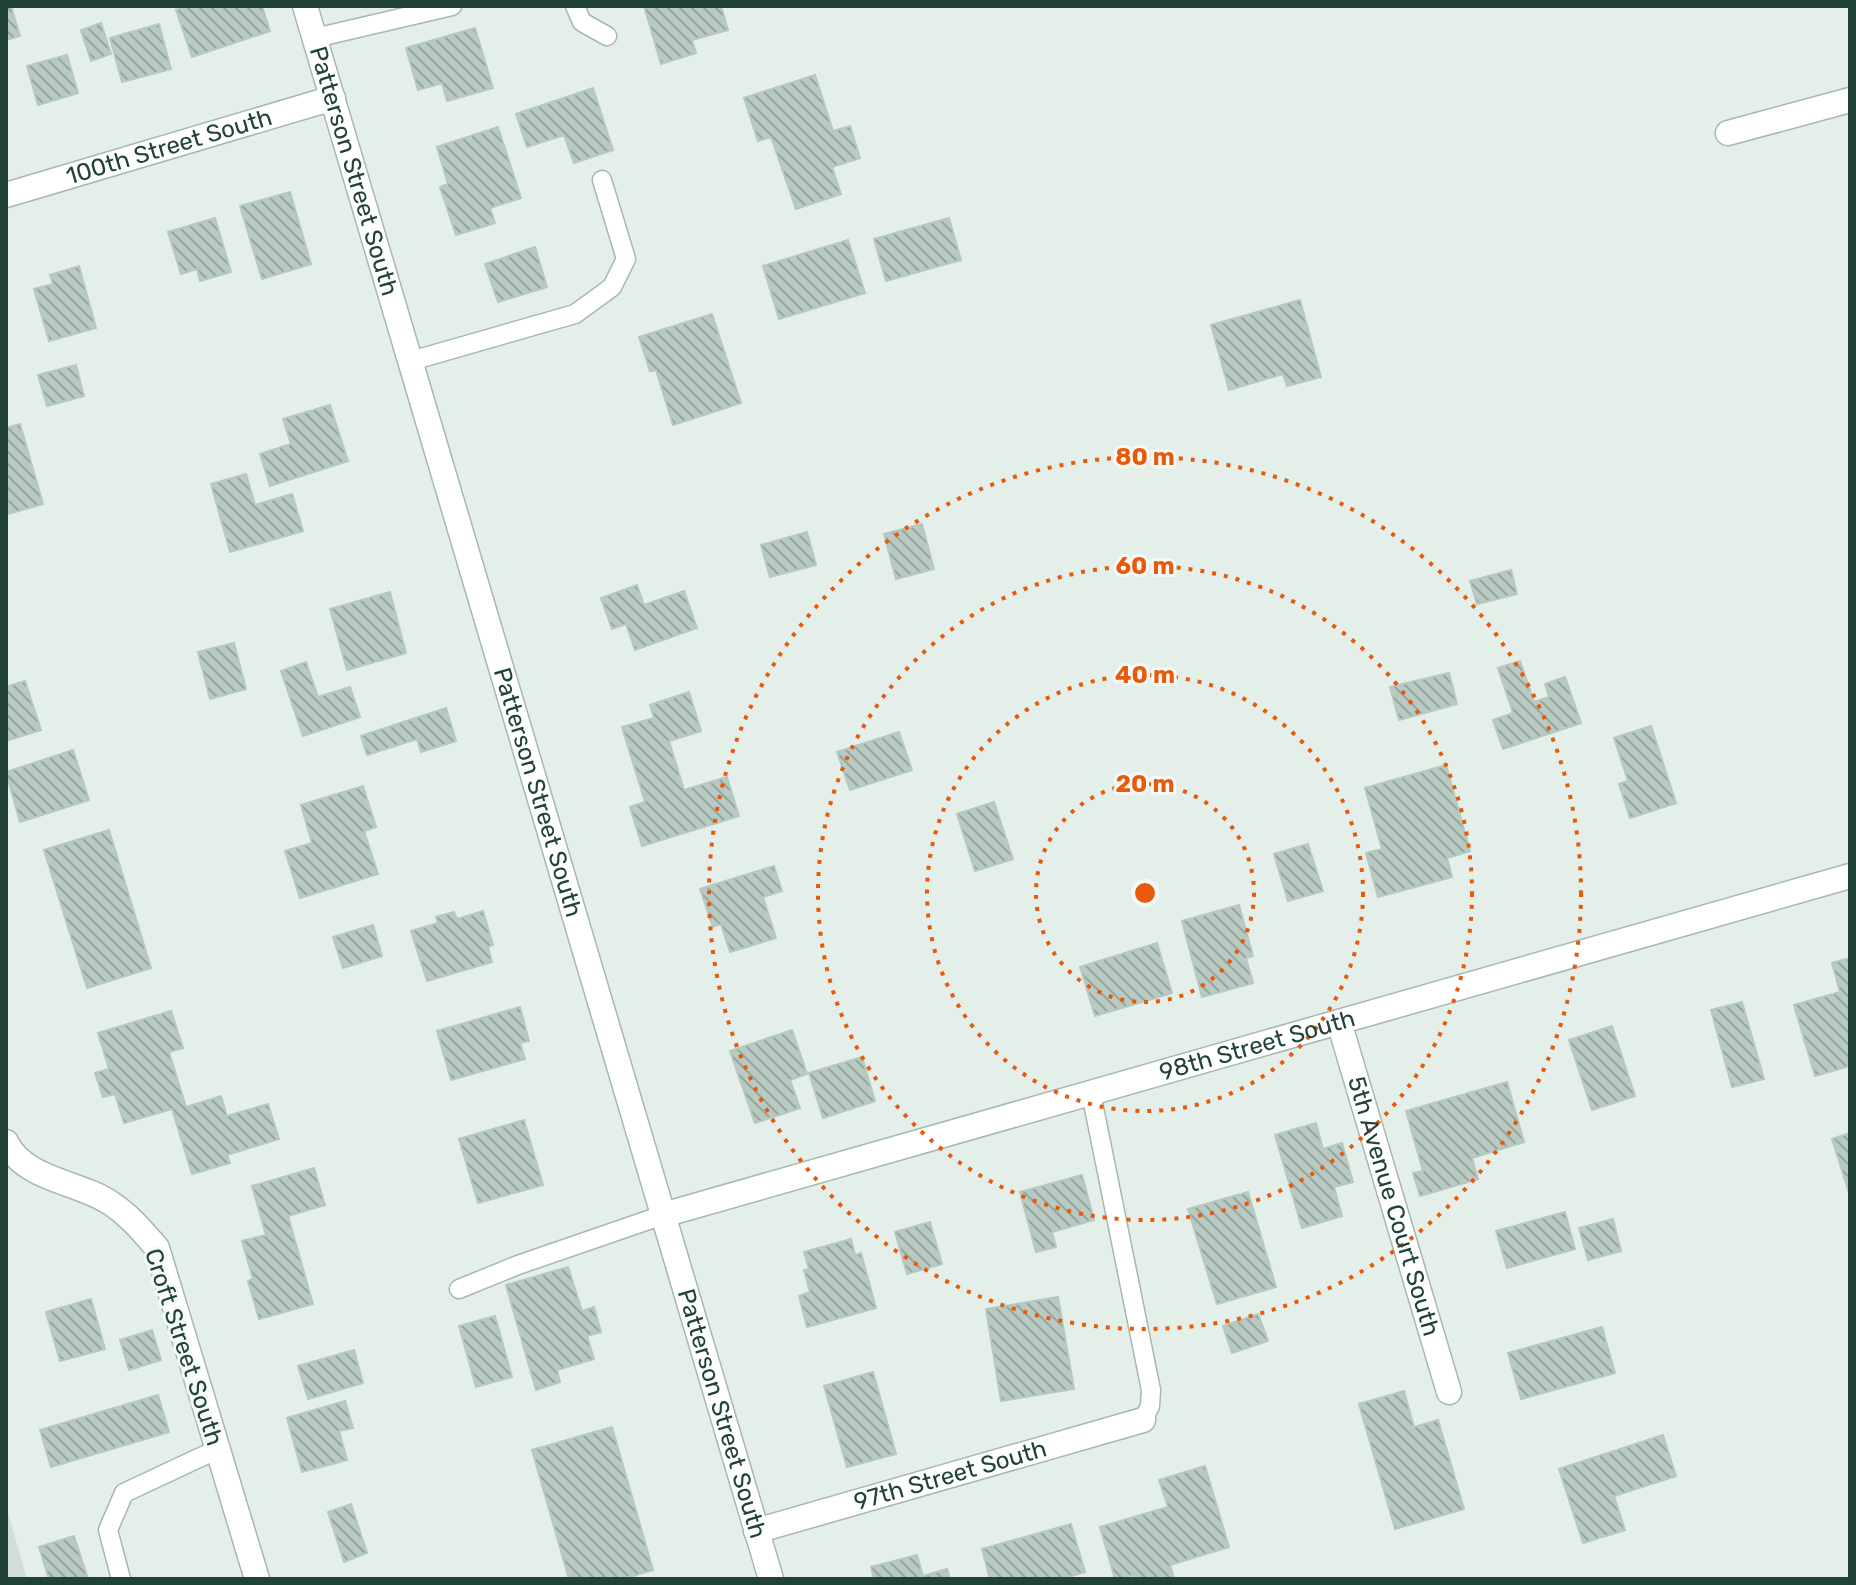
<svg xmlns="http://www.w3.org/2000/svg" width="1856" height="1585" viewBox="0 0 1856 1585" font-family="Rubik,sans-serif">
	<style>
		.built { fill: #d1dfd8 }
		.building { fill: url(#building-back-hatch); stroke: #b5c9c0; stroke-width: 2 }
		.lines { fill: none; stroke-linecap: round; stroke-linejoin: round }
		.lane-casing { stroke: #a6b8b0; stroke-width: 21 }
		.street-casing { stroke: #a6b8b0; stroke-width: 27 }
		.lane { stroke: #fff; stroke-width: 18 }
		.street { stroke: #fff; stroke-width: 24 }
		.ring { fill: none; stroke: #e8590c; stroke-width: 4; stroke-dasharray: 4 8 }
		.labels { text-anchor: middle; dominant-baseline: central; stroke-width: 6; stroke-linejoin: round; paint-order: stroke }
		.street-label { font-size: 24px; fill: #214238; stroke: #f5faf7 }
		.centre { fill: #e8590c; stroke: #f5faf7; stroke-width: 4 }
		.ring-label { font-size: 24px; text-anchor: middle; font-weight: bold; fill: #e8590c; stroke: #f5faf7; stroke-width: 6; stroke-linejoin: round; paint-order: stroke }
	</style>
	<defs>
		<pattern id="building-back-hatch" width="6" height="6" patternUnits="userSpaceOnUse" patternTransform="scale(2)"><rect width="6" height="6" fill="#b8cac2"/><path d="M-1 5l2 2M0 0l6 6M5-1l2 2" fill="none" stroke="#95a69f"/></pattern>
	</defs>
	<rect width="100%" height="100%" fill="#e4efe9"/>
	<!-- built -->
	<polygon class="built" points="6,1506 27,1579 6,1579"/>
	<!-- building -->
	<g class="building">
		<polygon points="6,6 11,6 20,36 6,40"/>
		<polygon points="188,6 262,6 270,31 192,57 176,10"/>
		<polygon points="644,6 721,6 728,30 692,40 696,53 661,64"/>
		<polygon points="101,23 111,54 91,61 81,30"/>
		<polygon points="159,24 171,69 122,82 110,38"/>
		<polygon points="475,28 493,88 447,101 442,83 418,90 406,48"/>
		<polygon points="67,55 78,93 38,105 27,66"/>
		<polygon points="815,75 833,131 850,126 860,158 832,167 841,194 796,209 771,137 758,141 744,98"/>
		<polygon points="593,88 613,150 574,163 564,135 527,147 516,114"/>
		<polygon points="498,127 521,198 490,208 495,223 456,235 440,187 448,184 437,147"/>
		<polygon points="290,192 311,264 262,279 240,206"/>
		<polygon points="215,218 231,272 200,281 197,269 181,274 168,232"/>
		<polygon points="949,218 961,260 886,281 874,239"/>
		<polygon points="848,240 865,293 779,319 763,266"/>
		<polygon points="535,247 547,287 498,302 485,264"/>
		<polygon points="79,266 96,328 49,341 34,289 53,284 50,275"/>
		<polygon points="1300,300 1321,377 1287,386 1283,374 1229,390 1211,325"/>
		<polygon points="712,314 741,403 673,425 656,370 650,371 639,337"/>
		<polygon points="76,365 84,396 47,406 38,375"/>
		<polygon points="330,405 348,461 270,486 260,454 291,444 283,419"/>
		<polygon points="20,424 43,504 8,514 6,428"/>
		<polygon points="246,474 255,505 292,494 303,531 230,552 211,484"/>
		<polygon points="922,524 934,569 896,579 884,534"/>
		<polygon points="807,532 816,565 770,577 761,545"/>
		<polygon points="1511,570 1517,594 1477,604 1470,581"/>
		<polygon points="637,585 644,605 684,591 697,628 635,650 626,624 612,629 601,598"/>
		<polygon points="390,592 406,653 347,670 330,609"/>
		<polygon points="234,643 246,689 210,699 198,652"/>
		<polygon points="1520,661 1534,702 1549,697 1545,684 1565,677 1581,723 1503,749 1493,720 1513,713 1498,668"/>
		<polygon points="306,662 318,697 350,687 360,717 303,736 281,671"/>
		<polygon points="1449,673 1457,704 1399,720 1390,687"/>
		<polygon points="25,681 41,730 6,741 6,687"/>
		<polygon points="689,692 701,731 669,741 684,790 727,777 739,816 642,846 630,807 645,802 622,727 654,718 650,705"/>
		<polygon points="446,708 456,741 421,752 417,739 367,755 361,736"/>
		<polygon points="1651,726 1676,803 1630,818 1619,784 1628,781 1614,738"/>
		<polygon points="899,732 912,770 850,790 837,752"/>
		<polygon points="73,750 89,800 20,822 6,772"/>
		<polygon points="1446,765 1470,851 1447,858 1452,877 1378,897 1366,853 1382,849 1365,788"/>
		<polygon points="363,786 376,827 364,831 378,874 300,898 285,851 312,843 301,805"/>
		<polygon points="994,802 1013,859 975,871 957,814"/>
		<polygon points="109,830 151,968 87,988 44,850"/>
		<polygon points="1308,844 1323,891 1288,901 1274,854"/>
		<polygon points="774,866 782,891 763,897 776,938 730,952 721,924 713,927 700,889"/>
		<polygon points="1239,905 1253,956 1246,958 1253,983 1202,997 1182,921"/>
		<polygon points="483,911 493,945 488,947 492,962 427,981 411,931 438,923 436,917 454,912 457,919"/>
		<polygon points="373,925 382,956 343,968 333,937"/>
		<polygon points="1157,943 1172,993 1095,1016 1080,967"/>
		<polygon points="1850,958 1850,1066 1815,1076 1794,1005 1840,992 1832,963"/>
		<polygon points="1742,1002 1764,1079 1732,1087 1711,1010"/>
		<polygon points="520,1007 529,1041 520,1043 525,1059 451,1080 437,1031"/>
		<polygon points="171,1011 183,1048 169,1052 186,1107 221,1096 227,1116 268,1104 279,1139 227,1155 230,1163 192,1174 172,1109 124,1123 115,1094 103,1097 95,1073 109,1069 98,1033"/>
		<polygon points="1612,1026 1635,1096 1592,1110 1569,1040"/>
		<polygon points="792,1030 807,1074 790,1080 800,1108 755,1123 730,1051"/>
		<polygon points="862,1057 875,1101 823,1118 809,1073"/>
		<polygon points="1507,1082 1524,1142 1472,1158 1478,1179 1420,1196 1413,1173 1423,1171 1406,1111"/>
		<polygon points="524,1120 543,1185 478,1203 459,1139"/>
		<polygon points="1316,1123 1323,1149 1342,1143 1353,1182 1334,1187 1342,1216 1302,1228 1275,1135"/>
		<polygon points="1850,1133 1850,1196 1832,1139"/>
		<polygon points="314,1168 325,1205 288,1216 313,1304 259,1319 248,1281 253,1279 242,1241 266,1235 252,1186"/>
		<polygon points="1082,1175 1094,1220 1052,1232 1056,1247 1036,1252 1020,1192"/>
		<polygon points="1248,1192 1276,1287 1217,1304 1188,1209"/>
		<polygon points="1565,1212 1575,1249 1507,1268 1496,1231"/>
		<polygon points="1613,1219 1621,1251 1588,1260 1579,1228"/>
		<polygon points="930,1222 942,1264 907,1274 895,1232"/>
		<polygon points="851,1239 855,1255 861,1253 876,1308 807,1327 799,1296 810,1292 804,1270 809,1269 804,1252"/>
		<polygon points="568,1267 582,1311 594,1307 601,1332 587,1336 594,1359 557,1370 560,1382 536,1390 506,1285"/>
		<polygon points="1058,1297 1074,1389 1001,1401 986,1309"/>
		<polygon points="91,1299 105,1349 60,1361 46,1312"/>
		<polygon points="1258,1314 1268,1341 1232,1353 1223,1326"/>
		<polygon points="495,1316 512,1377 476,1387 459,1326"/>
		<polygon points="1602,1327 1615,1373 1521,1399 1508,1353"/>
		<polygon points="152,1330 161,1360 129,1370 120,1340"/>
		<polygon points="354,1350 363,1383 308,1399 298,1366"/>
		<polygon points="873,1372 896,1454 847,1467 824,1386"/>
		<polygon points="1404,1391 1414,1427 1438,1420 1464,1509 1395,1529 1359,1404"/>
		<polygon points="158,1395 169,1432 51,1467 40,1430"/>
		<polygon points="345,1401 353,1428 339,1431 347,1460 302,1472 287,1418"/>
		<polygon points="612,1427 653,1570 623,1579 569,1579 532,1450"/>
		<polygon points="1663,1435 1676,1476 1614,1496 1625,1530 1583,1543 1559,1469"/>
		<polygon points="1205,1466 1229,1547 1170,1565 1174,1579 1136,1579 1135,1575 1115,1579 1100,1527 1168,1507 1159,1480"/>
		<polygon points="351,1504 367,1553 344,1562 328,1512"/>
		<polygon points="1071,1524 1085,1572 1062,1579 990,1579 982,1549"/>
		<polygon points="74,1536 88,1579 49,1579 39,1547"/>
		<polygon points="917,1555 923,1576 947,1569 950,1579 874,1579 871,1567"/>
	</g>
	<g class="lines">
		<!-- lane casing -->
		<g class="lane-casing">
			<g id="lane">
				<polyline points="575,6 582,22 607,36"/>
				<polyline points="315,38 452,6"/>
				<polyline points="411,361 575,314 612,287 626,259 602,180"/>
				<polyline points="1091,1093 1151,1390 1150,1406 1143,1420"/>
				<polyline points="459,1289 518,1265 663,1215"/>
				<polyline points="121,1579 108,1530 124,1493 218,1449"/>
			</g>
		</g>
		<!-- street casing -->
		<g class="street-casing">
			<g id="street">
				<path id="s1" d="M305,6l466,1573"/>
				<polyline points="1728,133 1850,100"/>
				<path id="s2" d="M6,195l327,-97"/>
				<path id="s3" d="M1339,1022l110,370"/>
				<path d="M6,1142c19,39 73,39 106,62 18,12 31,28 45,44l100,331"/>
				<path id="s4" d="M663,1215l1187,-339"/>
				<path id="s5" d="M756,1531l387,-111"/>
			</g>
		</g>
		<!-- lane -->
		<use href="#lane" class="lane"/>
		<!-- street -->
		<use href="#street" class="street"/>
	</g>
	<!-- distance rings -->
	<g class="ring">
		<circle cx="1145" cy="893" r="109"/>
		<circle cx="1145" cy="893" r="218"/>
		<circle cx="1145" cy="893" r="327"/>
		<circle cx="1145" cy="893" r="436"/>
	</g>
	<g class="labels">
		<!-- street labels -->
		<g class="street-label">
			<text stroke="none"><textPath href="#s2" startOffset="170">100th Street South</textPath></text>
			<text stroke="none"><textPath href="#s1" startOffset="172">Patterson Street South</textPath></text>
			<text stroke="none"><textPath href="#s1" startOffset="820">Patterson Street South</textPath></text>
			<text stroke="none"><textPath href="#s4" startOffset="618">98th Street South</textPath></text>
			<text stroke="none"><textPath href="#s3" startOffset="192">5th Avenue Court South</textPath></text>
			<text transform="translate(184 1347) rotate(72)">Croft Street South</text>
			<text stroke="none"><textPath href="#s1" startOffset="1468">Patterson Street South</textPath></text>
			<text stroke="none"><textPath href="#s5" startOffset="202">97th Street South</textPath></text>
		</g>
	</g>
	<circle cx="1145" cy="893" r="12" class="centre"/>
	<g class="ring-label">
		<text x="1145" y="465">80 m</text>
		<text x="1145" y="574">60 m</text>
		<text x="1145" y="683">40 m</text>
		<text x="1145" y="792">20 m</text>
	</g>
	<!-- border -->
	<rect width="1856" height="1585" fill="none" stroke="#214238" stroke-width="16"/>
</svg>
